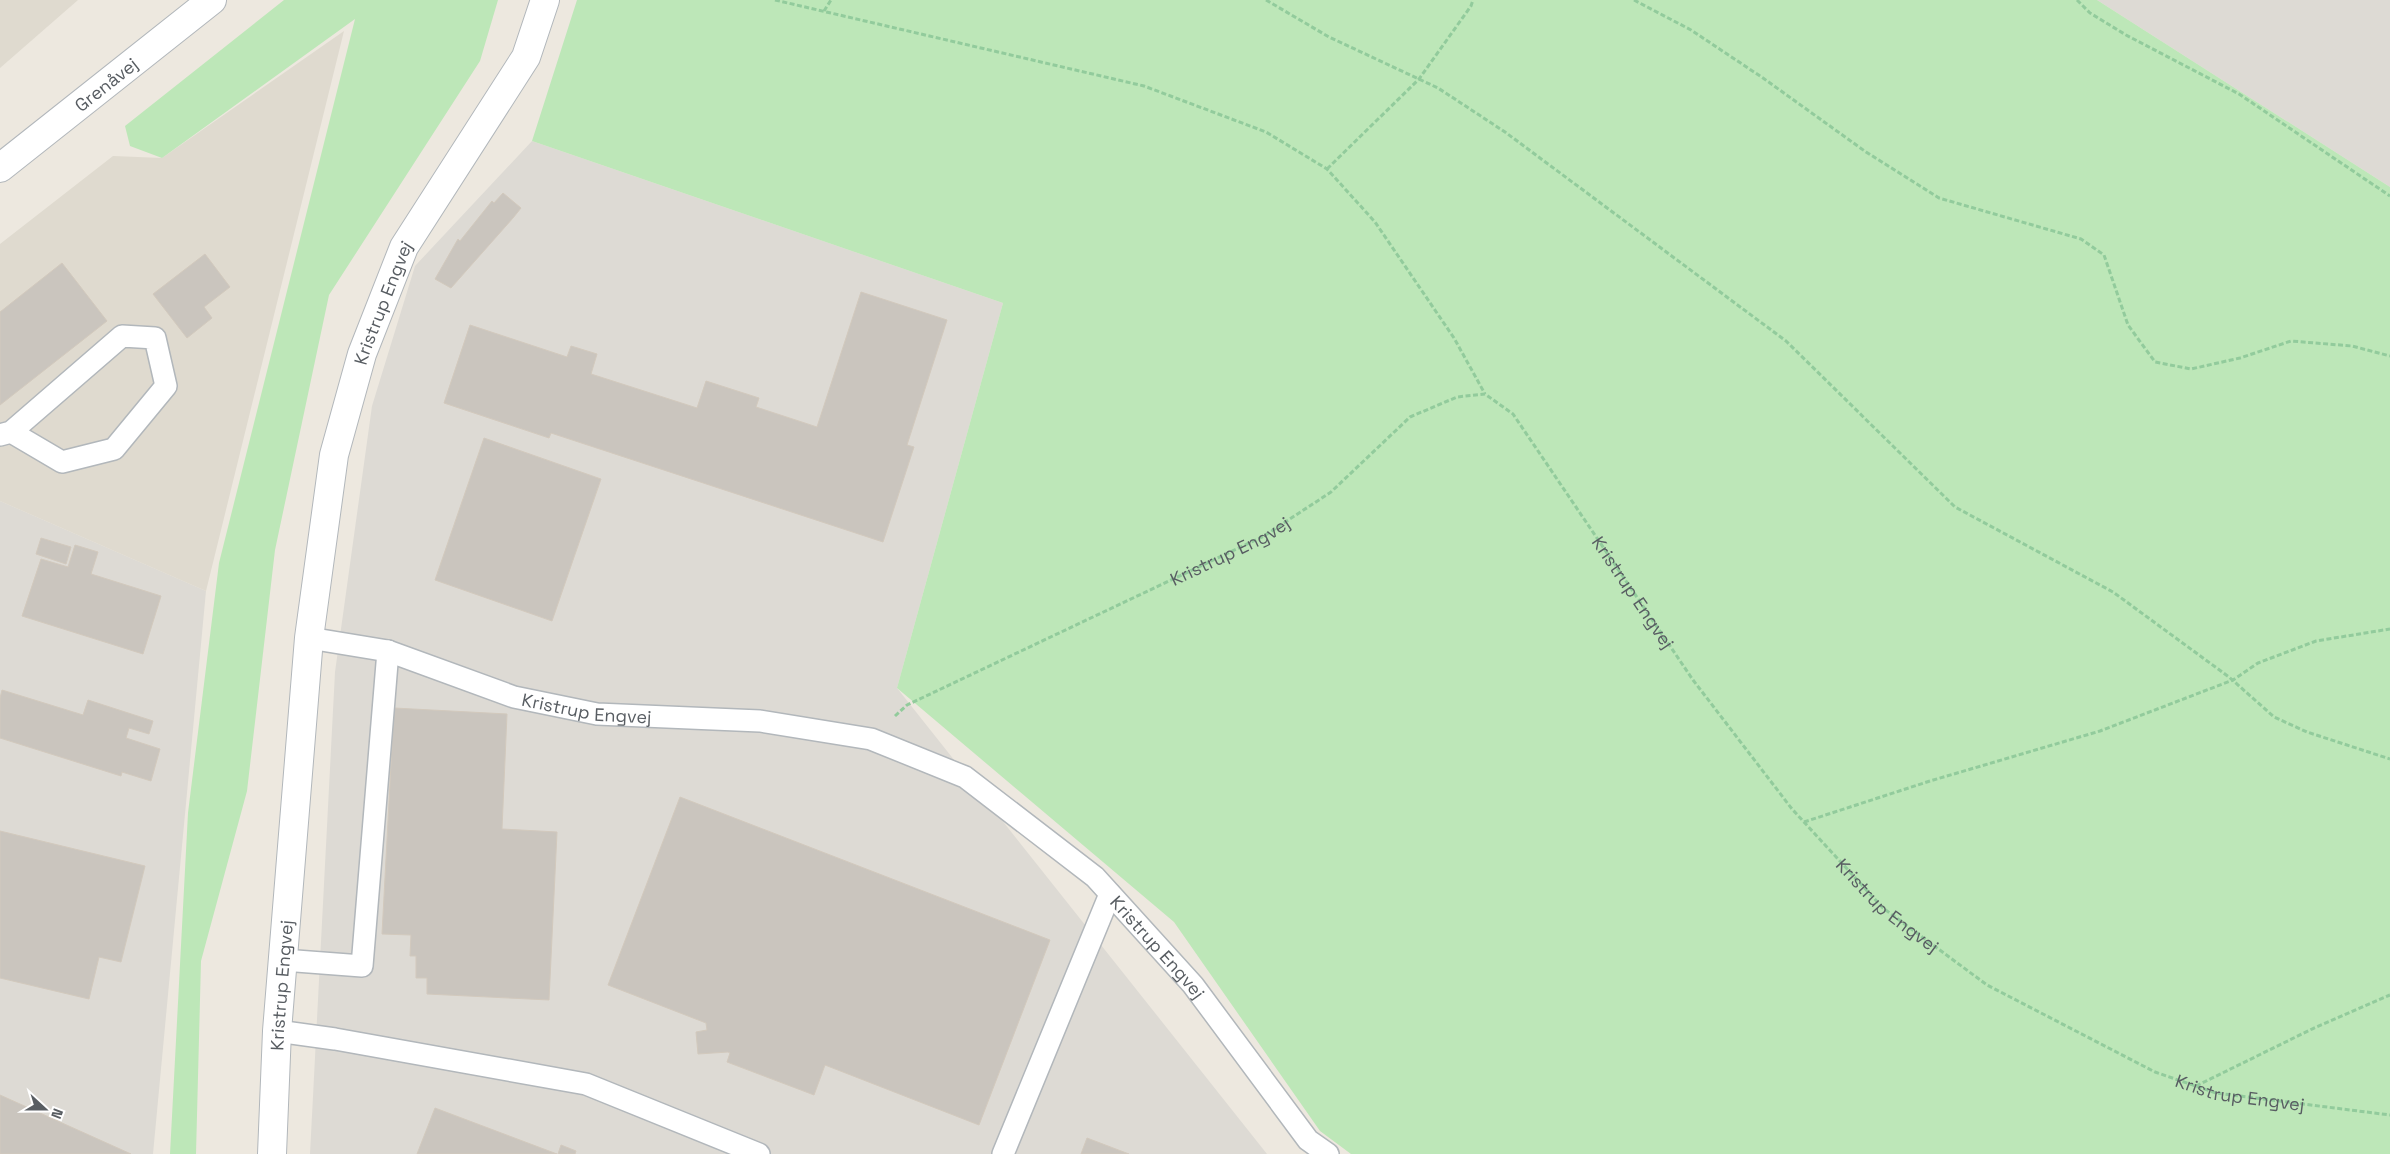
<svg xmlns="http://www.w3.org/2000/svg" width="2390" height="1154" viewBox="0 0 2390 1154" font-family="'Space Grotesk',sans-serif">
	<style>
		.industrial { fill: #dddad4 }
		.education { fill: #dfdacf }
		.green { fill: #bde7b8 }
		.building { fill: #cac5be; stroke: #d2c9bd }
		.lines { fill: none; stroke-linecap: round; stroke-linejoin: round }
		.service-casing { stroke: #b2b7bb; stroke-width: 24 }
		.minor-casing { stroke: #b2b7bb; stroke-width: 30 }
		.tertiary-casing { stroke: #b2b7bb; stroke-width: 30 }
		.path { stroke: #92cb9c; stroke-width: 3; stroke-dasharray: 5 2.5; stroke-linecap: butt }
		.service { stroke: #fff; stroke-width: 21 }
		.minor { stroke: #fff; stroke-width: 28 }
		.tertiary { stroke: #fff; stroke-width: 28 }
		.labels { text-anchor: middle; dominant-baseline: central; stroke-width: 4; stroke-linejoin: round; paint-order: stroke }
		.street-label { font-size: 18px; fill: #585d62; stroke: #fff }
	</style>
	<rect width="100%" height="100%" fill="#ede8df"/>
	<!-- industrial -->
	<g class="industrial">
		<polygon points="2098,0 2390,0 2390,187 2097,0"/>
		<polygon points="532,141 1003,303 897,688 1267,1154 310,1154 335,672 372,406 415,266"/>
		<polygon points="0,501 206,591 153,1154 0,1154"/>
	</g>
	<!-- education -->
	<g class="education">
		<polygon points="0,0 78,0 0,68"/>
		<polygon points="344,31 206,591 0,501 0,244 113,156 162,158"/>
	</g>
	<!-- green -->
	<g class="green">
		<polygon points="284,0 498,0 480,61 329,295 275,550 247,791 201,961 196,1154 170,1154 188,813 219,563 355,19 162,158 130,146 125,126"/>
		<polygon points="577,0 2097,0 2390,187 2390,1154 1351,1154 1320,1131 1174,922 897,688 1003,303 532,141"/>
	</g>
	<!-- building -->
	<g class="building">
		<polygon points="503,193 521,208 513,218 451,288 435,279 458,239 460,241 492,201 494,203"/>
		<polygon points="205,254 230,287 204,307 212,318 187,338 153,294"/>
		<polygon points="62,263 107,321 0,405 0,312"/>
		<polygon points="861,292 947,320 907,445 914,447 883,542 551,433 549,438 444,403 470,325 567,357 571,346 597,354 591,374 697,408 706,381 759,398 756,407 817,427"/>
		<polygon points="484,438 601,479 552,621 435,580"/>
		<polygon points="41,538 71,547 66,564 36,554"/>
		<polygon points="75,545 98,552 91,574 161,596 143,654 22,616 41,559 68,567"/>
		<polygon points="2,690 83,715 88,700 153,721 149,734 129,728 126,738 160,749 151,781 122,772 121,776 0,738 0,698"/>
		<polygon points="394,708 507,714 502,829 557,832 549,1000 427,994 427,978 416,978 416,956 410,956 411,935 382,934"/>
		<polygon points="680,797 1050,940 979,1125 825,1065 814,1095 727,1062 730,1053 728,1052 698,1054 696,1032 707,1030 706,1023 608,985"/>
		<polygon points="0,831 145,866 121,962 99,957 89,999 0,978"/>
		<polygon points="0,1095 131,1154 0,1154"/>
		<polygon points="435,1108 557,1154 417,1154"/>
		<polygon points="1087,1138 1129,1154 1081,1154"/>
		<polygon points="561,1145 576,1151 575,1154 558,1154"/>
	</g>
	<g class="lines">
		<!-- service casing -->
		<g class="service-casing">
			<g id="service">
				<polyline points="0,435 11,432 122,336 155,338 166,386 114,449 62,462 11,432"/>
				<path id="s2" d="M309,638l79,13 126,46 83,17 163,7 111,18 94,38 130,100 98,108 115,155 20,14"/>
				<polyline points="283,960 362,966 388,651"/>
				<polyline points="277,1031 335,1039 586,1084 759,1154"/>
				<polyline points="1003,1154 1110,894"/>
			</g>
		</g>
		<!-- minor casing -->
		<g class="minor-casing">
			<g id="minor">
				<path id="s3" d="M272,1154l5,-123 32,-393 25,-183 28,-101 42,-107 122,-190 19,-57"/>
			</g>
		</g>
		<!-- tertiary casing -->
		<g class="tertiary-casing">
			<g id="tertiary">
				<path id="s4" d="M0,168l212,-168"/>
			</g>
		</g>
		<!-- path -->
		<g class="path">
			<polyline points="775,0 1144,86 1266,132 1327,169 1375,222 1454,338 1485,394"/>
			<polyline points="1266,0 1329,37 1438,88 1505,132 1786,341 1955,507 2113,592 2229,677 2274,717 2307,732 2390,759"/>
			<polyline points="1634,0 1691,30 1763,78 1866,152 1939,198 2081,239 2104,255 2128,325 2155,362 2191,369 2240,358 2291,341 2352,346 2390,356"/>
			<polyline points="2077,0 2090,13 2126,35 2239,94 2390,196"/>
			<polyline points="824,11 831,0"/>
			<polyline points="1327,169 1419,79 1471,6 1473,0"/>
			<path id="s1" d="M895,716l12,-11 357,-169 67,-44 79,-75 47,-20 28,-3 28,20 180,266 99,129 91,99 104,77 168,87 61,21 174,22"/>
			<polyline points="1804,822 1930,781 2100,731 2233,680 2258,663 2316,641 2390,629"/>
			<polyline points="2196,1086 2312,1029 2390,995"/>
		</g>
		<!-- service -->
		<use href="#service" class="service"/>
		<!-- minor -->
		<use href="#minor" class="minor"/>
		<!-- tertiary -->
		<use href="#tertiary" class="tertiary"/>
	</g>
	<g class="labels">
		<!-- street labels -->
		<g class="street-label">
			<text stroke="none"><textPath href="#s4" startOffset="135">Grenåvej</textPath></text>
			<text stroke="none"><textPath href="#s3" startOffset="862">Kristrup Engvej</textPath></text>
			<text stroke="none"><textPath href="#s1" startOffset="374">Kristrup Engvej</textPath></text>
			<text stroke="none"><textPath href="#s1" startOffset="929">Kristrup Engvej</textPath></text>
			<text stroke="none"><textPath href="#s2" startOffset="288">Kristrup Engvej</textPath></text>
			<text stroke="none"><textPath href="#s1" startOffset="1334">Kristrup Engvej</textPath></text>
			<text stroke="none"><textPath href="#s2" startOffset="934">Kristrup Engvej</textPath></text>
			<text stroke="none"><textPath href="#s3" startOffset="169">Kristrup Engvej</textPath></text>
			<text stroke="none"><textPath href="#s1" startOffset="1739">Kristrup Engvej</textPath></text>
		</g>
	</g>
	<!-- north arrow -->
	<g transform="translate(45 1109) rotate(111)" stroke="#ffffff" stroke-width="4" paint-order="stroke">
	<path d="M0-4L9 19L0 12L-9 19Z" fill="#585d62"/>
	<text y="-8" font-size="14" font-weight="bold" text-anchor="middle" fill="#585d62">N</text>
	</g>
</svg>
